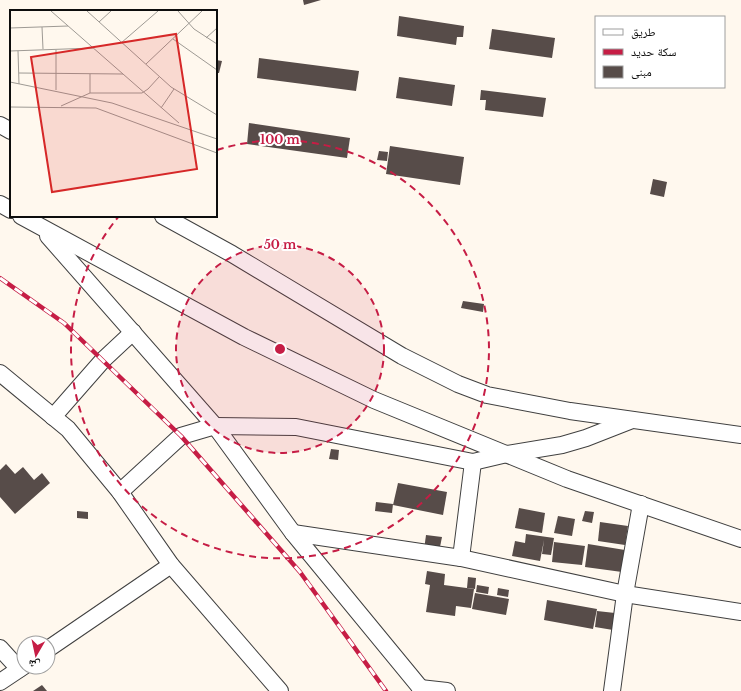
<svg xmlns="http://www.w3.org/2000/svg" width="741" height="691" viewBox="0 0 741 691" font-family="'Libre Baskerville','Noto Naskh Arabic',serif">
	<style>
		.building { fill: #574c49 }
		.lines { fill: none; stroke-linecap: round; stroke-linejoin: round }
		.street-casing { stroke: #404040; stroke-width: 18 }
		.street { stroke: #fff; stroke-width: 16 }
		.rail-casing { stroke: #c61d45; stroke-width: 4.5 }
		.rail { stroke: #fff; stroke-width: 3; stroke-dasharray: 9; stroke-linecap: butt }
		.ring { fill: none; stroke: #c61d45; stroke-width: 2; stroke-dasharray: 7 5 }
		.inset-road { fill: none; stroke: #9e9a94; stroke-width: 1 }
		.view { fill: #d62828; fill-opacity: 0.15; stroke: #d62828; stroke-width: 2 }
		.inset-edge { fill: none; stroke: #0d0d0d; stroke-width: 2 }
		.centre { fill: #c61d45; stroke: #fff; stroke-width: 2 }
		.ring-label { font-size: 12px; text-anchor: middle; font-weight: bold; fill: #c61d45; stroke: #fff; stroke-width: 4; stroke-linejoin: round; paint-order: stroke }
	</style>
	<rect width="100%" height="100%" fill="#fff8ee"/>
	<!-- building -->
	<g class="building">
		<polygon points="303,0 321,0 304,5"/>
		<polygon points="399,16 464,26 463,37 457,37 456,45 397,36"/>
		<polygon points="492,29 555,38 552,58 489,49"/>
		<polygon points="259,58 359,71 356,91 257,78"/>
		<polygon points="216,60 222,61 219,73 216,73"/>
		<polygon points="399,77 455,85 452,106 396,98"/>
		<polygon points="481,90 546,98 543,117 485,110 486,100 480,100"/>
		<polygon points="249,123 350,138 347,158 247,144"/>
		<polygon points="390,146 464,157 460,185 386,174"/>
		<polygon points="379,151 388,152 387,161 377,160"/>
		<polygon points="653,179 667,182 664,197 650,194"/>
		<polygon points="463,301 484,304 483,312 461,308"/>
		<polygon points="331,449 339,450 338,460 329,459"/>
		<polygon points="6,464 15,474 23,467 34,480 42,473 50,483 15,514 0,497 0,470"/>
		<polygon points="398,483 447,492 443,515 393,505"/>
		<polygon points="376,502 393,504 392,513 375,511"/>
		<polygon points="519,508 545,513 542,533 515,528"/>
		<polygon points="77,511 88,512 88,519 77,518"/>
		<polygon points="585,511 594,512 592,523 582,521"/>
		<polygon points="558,516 575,519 572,536 554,533"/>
		<polygon points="600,522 628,526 625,545 598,541"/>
		<polygon points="526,534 554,538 551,555 542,554 544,540 540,561 512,556 515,541 525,543"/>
		<polygon points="426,535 442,537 439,552 424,550"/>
		<polygon points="554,542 585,546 582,565 552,562"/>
		<polygon points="588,544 625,550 622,572 585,567"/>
		<polygon points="427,571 445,574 444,585 474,589 471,608 456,606 455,616 426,612 430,585 425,584"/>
		<polygon points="468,577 476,578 475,589 467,588"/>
		<polygon points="477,585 489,587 488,594 476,592"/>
		<polygon points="498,588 509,590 508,597 497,595"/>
		<polygon points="475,593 509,599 506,615 472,609"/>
		<polygon points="547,600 597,609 593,629 544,620"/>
		<polygon points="597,611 615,613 613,630 595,627"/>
		<polygon points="42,685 47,691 33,691"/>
	</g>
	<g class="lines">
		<!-- street casing -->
		<g class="street-casing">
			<g id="street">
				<polyline points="0,125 11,131"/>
				<polyline points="0,204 11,210"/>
				<polyline points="21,216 244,337 374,400 567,479 741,539"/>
				<polyline points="163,216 232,254 402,356 458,384 487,395 570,411 741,435"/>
				<polyline points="48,236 215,426 293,533 423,691"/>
				<polyline points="0,373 68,429 120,492 171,565 280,691"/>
				<polyline points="53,417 103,360 133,332"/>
				<polyline points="120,492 181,436 215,426 296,427 473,462 507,454 562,445 586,438 632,420"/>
				<polyline points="293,533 461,558 625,594 741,612"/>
				<polyline points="461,558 473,462"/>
				<polyline points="0,648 19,669"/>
				<polyline points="48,649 171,565"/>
				<polyline points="0,682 24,666"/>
				<polyline points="420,688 447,691"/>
				<polyline points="612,691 625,594 641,504"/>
			</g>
		</g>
		<!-- street -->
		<use href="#street" class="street"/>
		<!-- rail casing -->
		<g class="rail-casing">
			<polyline id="rail" points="0,278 64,323 181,436 300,572 386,691"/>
		</g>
		<!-- rail -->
		<use href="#rail" class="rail"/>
	</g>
	<!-- distance rings -->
	<circle cx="280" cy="349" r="104" fill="#c61d45" fill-opacity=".12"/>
	<g class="ring">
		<circle cx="280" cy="349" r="104"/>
		<path d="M217 150A209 209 0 1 1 119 216"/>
	</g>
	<!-- overview -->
	<g transform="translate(10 10)">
		<rect width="207" height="207" fill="#fff8ee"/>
		<path class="inset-road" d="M41,1l128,112M77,1l84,76 46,28M168,1l16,18 23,15M89,12l12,-11M32,17l1,22M0,18l58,-2M196,28l11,-10M163,29l44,31M111,33l37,-32M46,40v40M0,41l83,-3M8,41l1,33M136,54l56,-53M9,63l104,1M80,64v19M0,72l102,21 105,36M51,96l29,-13h52l6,-4 11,-12M0,97l86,1 121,45M151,98l13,-19"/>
		<path class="view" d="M166,24l21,135 -145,23 -21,-135z"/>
		<rect width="207" height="207" class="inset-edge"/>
	</g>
	<circle cx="280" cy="349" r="6" class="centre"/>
	<g class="ring-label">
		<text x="280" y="144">100 m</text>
		<text x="280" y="249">50 m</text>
	</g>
	<!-- legend -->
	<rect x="595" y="16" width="130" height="72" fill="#ffffff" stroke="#9e9e9e"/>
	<rect x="603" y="29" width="20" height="6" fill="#ffffff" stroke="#9e9e9e"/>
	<text x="631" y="36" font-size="12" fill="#0d0d0d">طريق</text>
	<rect x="603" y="49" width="20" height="6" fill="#c61d45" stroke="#9e9e9e"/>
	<text x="631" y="56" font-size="12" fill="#0d0d0d">سكة حديد</text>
	<rect x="603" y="66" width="20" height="12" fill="#574c49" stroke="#9e9e9e"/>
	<text x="631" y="76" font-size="12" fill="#0d0d0d">مبنى</text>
	<!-- north arrow -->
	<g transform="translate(36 655) rotate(189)"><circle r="19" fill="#ffffff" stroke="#9e9e9e"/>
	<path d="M0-3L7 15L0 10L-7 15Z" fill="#c61d45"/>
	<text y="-6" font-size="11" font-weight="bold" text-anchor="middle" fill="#0d0d0d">ش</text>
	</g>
</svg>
